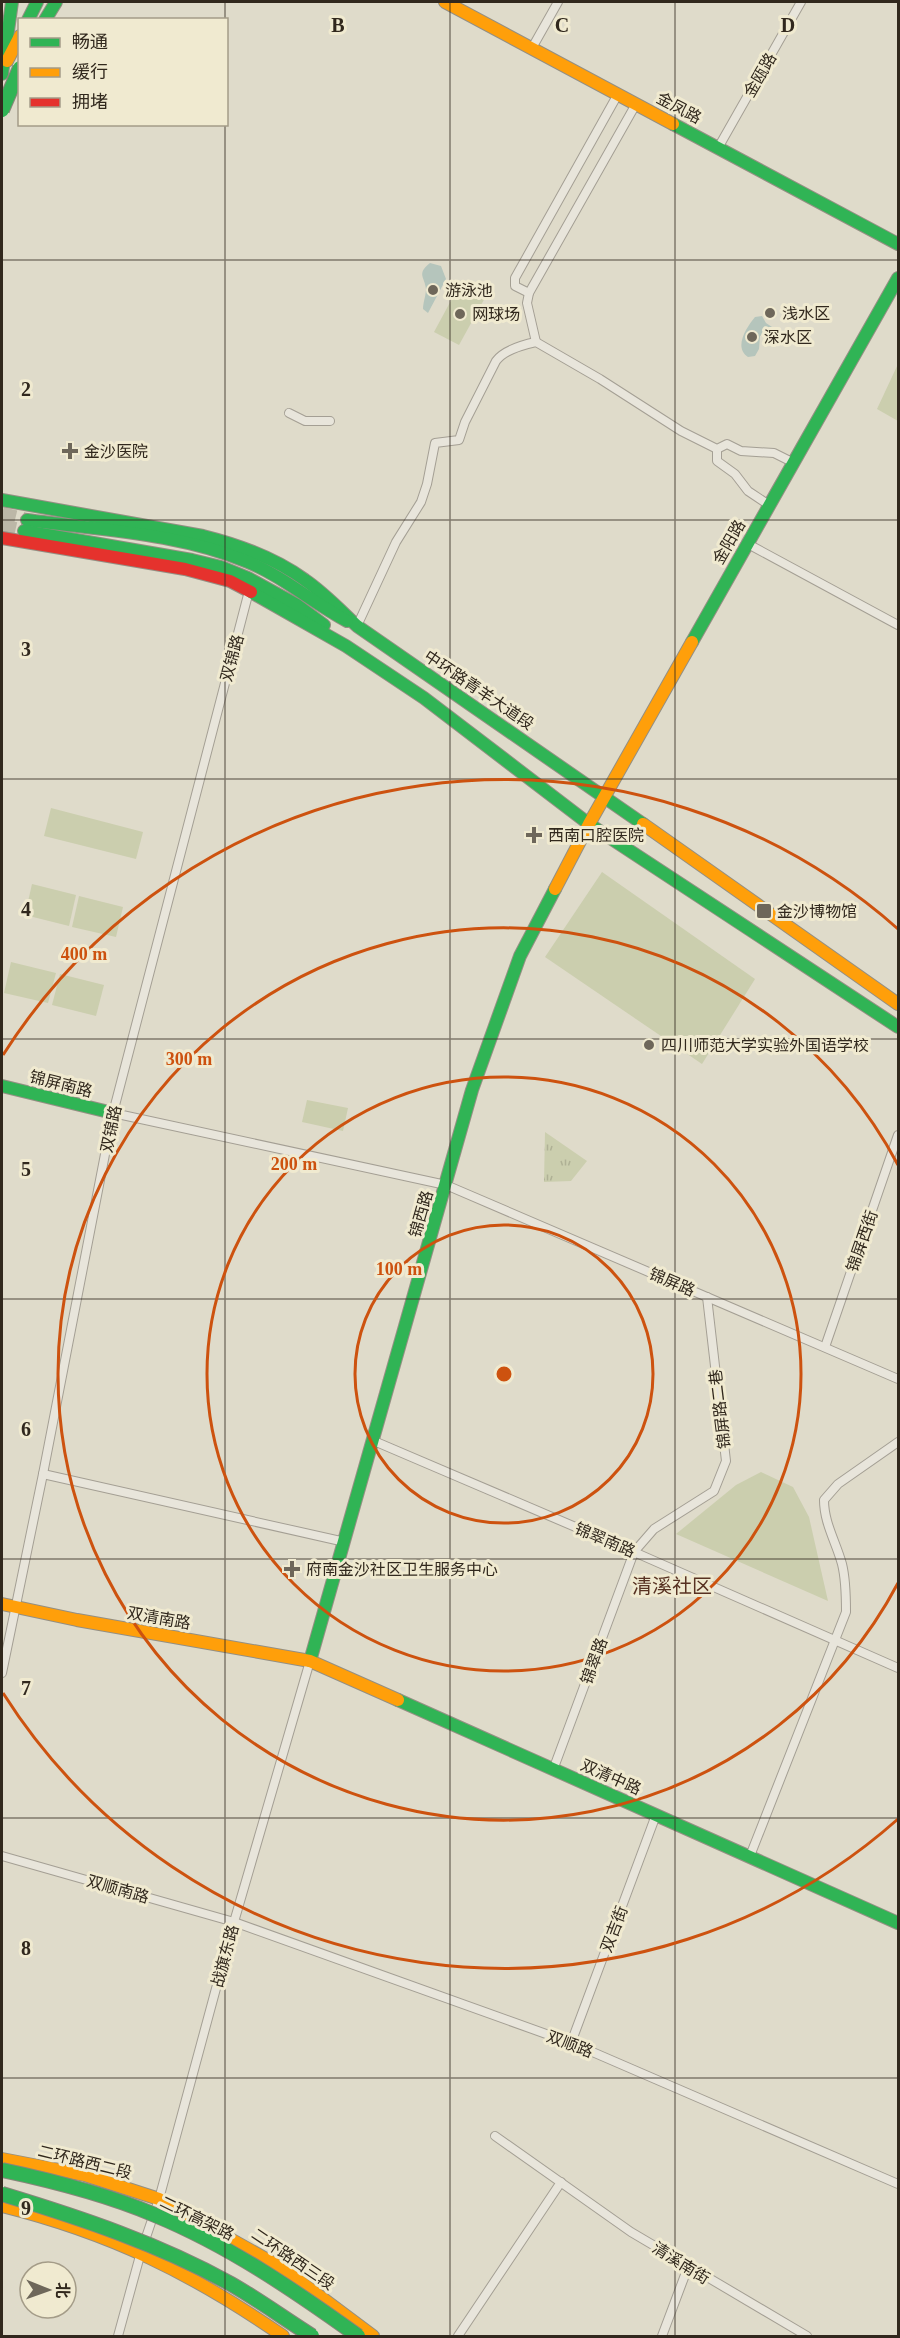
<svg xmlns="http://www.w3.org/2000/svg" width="900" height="2338" viewBox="0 0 900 2338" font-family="'Times New Roman','Noto Sans SC',serif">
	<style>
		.grass { fill: #cbceae }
		.park { fill: url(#park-tufts) }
		.water { fill: #b5c5bc }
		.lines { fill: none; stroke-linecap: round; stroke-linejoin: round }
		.primary-tunnel { stroke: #bcb7a7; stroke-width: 14; stroke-dasharray: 14 7; stroke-linecap: butt }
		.street-casing { stroke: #a49f94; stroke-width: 10 }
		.fast-casing { stroke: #948f83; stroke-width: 14 }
		.slow-casing { stroke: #948f83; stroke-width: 14 }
		.jam-casing { stroke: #948f83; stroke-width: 14 }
		.street { stroke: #e8e5db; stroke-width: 8 }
		.fast { stroke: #30b455; stroke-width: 12 }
		.slow { stroke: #ff9f0a; stroke-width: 12 }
		.jam { stroke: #e5322d; stroke-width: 12 }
		.fast-bridge-casing { stroke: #89857a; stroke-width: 16; stroke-linecap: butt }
		.fast-bridge { stroke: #30b455; stroke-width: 14 }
		.grid { fill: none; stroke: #31281d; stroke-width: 1.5; stroke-opacity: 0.55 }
		.ring { fill: none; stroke: #cd520f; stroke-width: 3 }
		.poi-dot { fill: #6e675a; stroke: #f0ead0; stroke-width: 2 }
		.labels { text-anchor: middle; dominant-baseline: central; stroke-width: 6; stroke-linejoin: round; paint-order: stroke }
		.street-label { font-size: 16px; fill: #31281d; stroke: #f0ead0 }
		.poi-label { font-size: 16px; fill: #31281d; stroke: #f0ead0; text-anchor: start }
		.quarter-label { font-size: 20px; fill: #583222; stroke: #f0ead0 }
		.grid-label { font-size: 20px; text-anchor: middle; font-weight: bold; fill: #31281d; stroke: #f0ead0; stroke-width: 6; stroke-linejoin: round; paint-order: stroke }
		.centre { fill: #cd520f; stroke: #f0ead0; stroke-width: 3 }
		.ring-label { font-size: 18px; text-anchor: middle; font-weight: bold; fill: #cd520f; stroke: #f0ead0; stroke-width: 6; stroke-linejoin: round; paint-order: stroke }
	</style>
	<defs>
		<pattern id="park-tufts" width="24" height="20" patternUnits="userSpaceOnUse" patternTransform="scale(1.5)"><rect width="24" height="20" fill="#cbceae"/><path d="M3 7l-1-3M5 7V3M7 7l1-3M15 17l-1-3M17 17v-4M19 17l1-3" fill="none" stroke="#afb195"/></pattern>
	</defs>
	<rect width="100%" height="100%" fill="#dfdbca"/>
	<!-- grass -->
	<g class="grass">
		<polygon points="461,282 486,296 459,345 434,332"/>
		<polygon points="898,364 898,421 877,409"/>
		<polygon points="51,808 143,832 136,859 44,836"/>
		<polygon points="602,872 755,979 702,1064 545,957"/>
		<polygon points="32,884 76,895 69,926 25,915"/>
		<polygon points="79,896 123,907 116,937 72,927"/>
		<polygon points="11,962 56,973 48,1003 4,993"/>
		<polygon points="60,974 104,985 96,1016 52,1005"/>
		<polygon points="307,1100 348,1108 343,1131 302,1122"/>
		<polygon points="761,1472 793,1487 809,1517 828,1601 676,1534 736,1485"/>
	</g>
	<!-- park -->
	<polygon class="park" points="545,1132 587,1161 571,1181 544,1182"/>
	<!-- water -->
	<g class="water">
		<path d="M430,263l11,3 5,13 -18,34 -5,-4c0,-6 3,-14 3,-20 -1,-12 -10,-15 4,-26z"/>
		<path d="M762,316l4,7 6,4 -12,9 -1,13 -4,7 -7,1c-15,-10 -1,-30 7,-40z"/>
	</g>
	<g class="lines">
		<!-- primary-tunnel -->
		<g class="primary-tunnel">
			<polyline points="2,514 27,520"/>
			<polyline points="2,526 24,531"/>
		</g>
		<!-- street casing -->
		<g class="street-casing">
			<g id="street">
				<polyline points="532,48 558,2"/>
				<polyline points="718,148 801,2"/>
				<polyline points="529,293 515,286 515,278 618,94"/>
				<polyline points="536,342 527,303 529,293 636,104"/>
				<polyline points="289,413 305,421 330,421"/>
				<polyline points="717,449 717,461 735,474 748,491 769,505"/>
				<polyline points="748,544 898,625"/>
				<path d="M357,626l39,-84 25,-40 6,-18 8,-41 24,-3 6,-18 31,-61c8,-11 26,-16 40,-19l64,37 81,52 36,18 10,-5 14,7 33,2 20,10"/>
				<polyline points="113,1113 446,1185 898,1379"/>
				<polyline points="825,1347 898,1135"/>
				<polyline points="374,1441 634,1552 898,1668"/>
				<polyline points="43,1474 345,1542"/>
				<polyline points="2,1673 43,1474 113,1113 249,591"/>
				<polyline points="553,1770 634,1552 654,1529 714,1491 726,1461 707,1297"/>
				<polyline points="2,1856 234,1922 574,2044 898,2184"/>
				<path d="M750,1856l96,-244c0,-16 0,-32 -4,-48 -6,-22 -18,-41 -18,-64l14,-16 60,-42"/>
				<polyline points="571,2043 656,1815"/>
				<polyline points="495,2136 631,2232 807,2336"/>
				<polyline points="118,2336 141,2252 159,2199 234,1922 310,1661"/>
				<polyline points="458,2336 561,2182"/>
				<polyline points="662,2336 688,2267"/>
			</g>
		</g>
		<!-- fast casing -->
		<g class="fast-casing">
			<g id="fast">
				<polyline points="28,20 37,2"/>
				<polyline points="45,20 56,2"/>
				<polyline points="2,74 12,2"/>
				<polyline points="673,124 898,244"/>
				<path d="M2,500l201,36c36,9 72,22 102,44 19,13 35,30 52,46l286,198"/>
				<path d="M27,520c74,10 152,13 221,42 36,15 65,41 99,59"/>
				<polyline points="24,531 192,560 221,567 248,578 297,605 324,625"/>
				<polyline points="251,592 346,646 424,698 589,824 898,1027"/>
				<polyline points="692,642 898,278"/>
				<polyline points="2,1086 113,1113"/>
				<polyline points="310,1661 472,1090 520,956 555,889"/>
				<polyline points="398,1700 898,1923"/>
			</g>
		</g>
		<!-- slow casing -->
		<g class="slow-casing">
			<g id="slow">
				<polyline points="445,2 673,124"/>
				<polyline points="7,61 20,36"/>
				<polyline points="643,824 898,1004"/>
				<polyline points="555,889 589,824 692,642"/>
				<polyline points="2,1604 77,1620 310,1661 398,1700"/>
				<polyline points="2,2159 85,2175 159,2199 282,2268 373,2336"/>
				<path d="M2,2206c108,27 190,67 281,130"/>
			</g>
		</g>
		<!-- jam casing -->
		<g class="jam-casing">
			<polyline id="jam" points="2,538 185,569 230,581 251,592"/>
		</g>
		<!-- street -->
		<use href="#street" class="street"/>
		<!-- fast -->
		<use href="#fast" class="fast"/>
		<!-- slow -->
		<use href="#slow" class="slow"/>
		<!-- jam -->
		<use href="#jam" class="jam"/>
		<!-- fast-bridge casing -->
		<g class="fast-bridge-casing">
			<g id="fast-bridge">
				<polyline points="2,110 20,68"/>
				<path d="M2,2170c52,11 104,24 153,45 73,30 139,75 203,121"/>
				<path d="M2,2194c79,24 157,50 229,90 28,16 54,35 81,52"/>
			</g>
		</g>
		<!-- fast-bridge -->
		<use href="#fast-bridge" class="fast-bridge"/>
	</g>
	<!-- grid -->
	<path class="grid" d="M225,2v18M450,2v2334M675,2v2334M225,124v2212M2,260h896M2,520h896M2,779h896M2,1039h896M2,1299h896M2,1559h896M2,1818h896M2,2078h896"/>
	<!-- distance rings -->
	<g class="ring">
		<circle cx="504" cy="1374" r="149"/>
		<circle cx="504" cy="1374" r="297"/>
		<path d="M898 1583A446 446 0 1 1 898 1165"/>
		<path d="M898 1819A594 594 0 0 1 3 1693M3 1055A594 594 0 0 1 898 929"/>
	</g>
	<!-- markers -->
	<g class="poi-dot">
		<circle cx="433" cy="290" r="6"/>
		<circle cx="770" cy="313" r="6"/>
		<circle cx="460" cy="314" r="6"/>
		<circle cx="752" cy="337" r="6"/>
		<path d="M67 442h6v6h6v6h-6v6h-6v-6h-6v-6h6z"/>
		<path d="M531 826h6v6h6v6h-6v6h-6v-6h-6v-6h6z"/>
		<rect x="756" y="903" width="16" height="16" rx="3"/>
		<circle cx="649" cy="1045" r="6"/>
		<path d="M289 1560h6v6h6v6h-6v6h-6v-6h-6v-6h6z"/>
	</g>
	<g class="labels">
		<!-- street labels -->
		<g class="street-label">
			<text transform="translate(760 75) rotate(-60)">金瓯路</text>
			<text transform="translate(679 108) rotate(28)">金凤路</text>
			<text transform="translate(729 542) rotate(-60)">金阳路</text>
			<text transform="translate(232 658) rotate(-75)">双锦路</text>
			<text transform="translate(479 690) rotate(34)">中环路青羊大道段</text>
			<text transform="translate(61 1084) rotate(14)">锦屏南路</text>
			<text transform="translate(111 1129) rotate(-78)">双锦路</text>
			<text transform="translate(421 1214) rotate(-74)">锦西路</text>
			<text transform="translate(862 1241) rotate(-71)">锦屏西街</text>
			<text transform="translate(672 1282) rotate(23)">锦屏路</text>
			<text transform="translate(720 1409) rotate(-97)">锦屏路二巷</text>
			<text transform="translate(605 1540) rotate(23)">锦翠南路</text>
			<text transform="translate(159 1618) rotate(10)">双清南路</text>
			<text transform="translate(594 1661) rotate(-70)">锦翠路</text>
			<text transform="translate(611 1777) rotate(24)">双清中路</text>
			<text transform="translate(118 1889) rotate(16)">双顺南路</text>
			<text transform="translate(614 1929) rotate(-69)">双吉街</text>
			<text transform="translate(225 1956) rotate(-75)">战旗东路</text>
			<text transform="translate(570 2044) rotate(21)">双顺路</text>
			<text transform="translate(85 2162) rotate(14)">二环路西二段</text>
			<text transform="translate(197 2218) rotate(26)">二环高架路</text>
			<text transform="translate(293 2259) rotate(34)">二环路西三段</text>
			<text transform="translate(681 2263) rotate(32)">清溪南街</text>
		</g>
		<!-- poi labels -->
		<g class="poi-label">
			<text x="445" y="290">游泳池</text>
			<text x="782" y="313">浅水区</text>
			<text x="472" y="314">网球场</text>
			<text x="764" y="337">深水区</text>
			<text x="84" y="451">金沙医院</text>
			<text x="548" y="835">西南口腔医院</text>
			<text x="777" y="911">金沙博物馆</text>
			<text x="661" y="1045">四川师范大学实验外国语学校</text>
			<text x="306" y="1569">府南金沙社区卫生服务中心</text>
		</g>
		<!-- quarter labels -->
		<g class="quarter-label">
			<text x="672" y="1586">清溪社区</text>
		</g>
	</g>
	<g class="grid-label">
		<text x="338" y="32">B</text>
		<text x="562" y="32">C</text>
		<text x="788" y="32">D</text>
		<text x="26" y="396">2</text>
		<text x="26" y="656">3</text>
		<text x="26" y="916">4</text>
		<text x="26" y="1176">5</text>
		<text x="26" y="1436">6</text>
		<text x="26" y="1695">7</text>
		<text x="26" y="1955">8</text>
		<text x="26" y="2215">9</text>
	</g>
	<circle cx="504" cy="1374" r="9" class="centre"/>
	<g class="ring-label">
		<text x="84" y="960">400 m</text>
		<text x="189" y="1065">300 m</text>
		<text x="294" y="1170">200 m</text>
		<text x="399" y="1275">100 m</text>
	</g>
	<!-- border -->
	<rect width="900" height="2338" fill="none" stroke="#31281d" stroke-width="6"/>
	<!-- legend -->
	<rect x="18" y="18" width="210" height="108" fill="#f0ead0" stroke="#a49c88" stroke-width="1.5"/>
	<rect x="30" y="38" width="30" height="9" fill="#30b455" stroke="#a49c88" stroke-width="1.5"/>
	<text x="72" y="48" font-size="18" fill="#31281d">畅通</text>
	<rect x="30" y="68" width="30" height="9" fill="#ff9f0a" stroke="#a49c88" stroke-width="1.5"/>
	<text x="72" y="78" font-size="18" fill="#31281d">缓行</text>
	<rect x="30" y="98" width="30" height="9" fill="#e5322d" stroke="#a49c88" stroke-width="1.5"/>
	<text x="72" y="108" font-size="18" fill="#31281d">拥堵</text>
	<!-- north arrow -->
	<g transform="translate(48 2290) rotate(91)"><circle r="28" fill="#f0ead0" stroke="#a49c88" stroke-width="1.5"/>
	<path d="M0-4.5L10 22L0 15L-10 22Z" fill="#6e675a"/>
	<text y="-9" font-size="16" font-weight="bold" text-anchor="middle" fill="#31281d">北</text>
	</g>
</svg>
